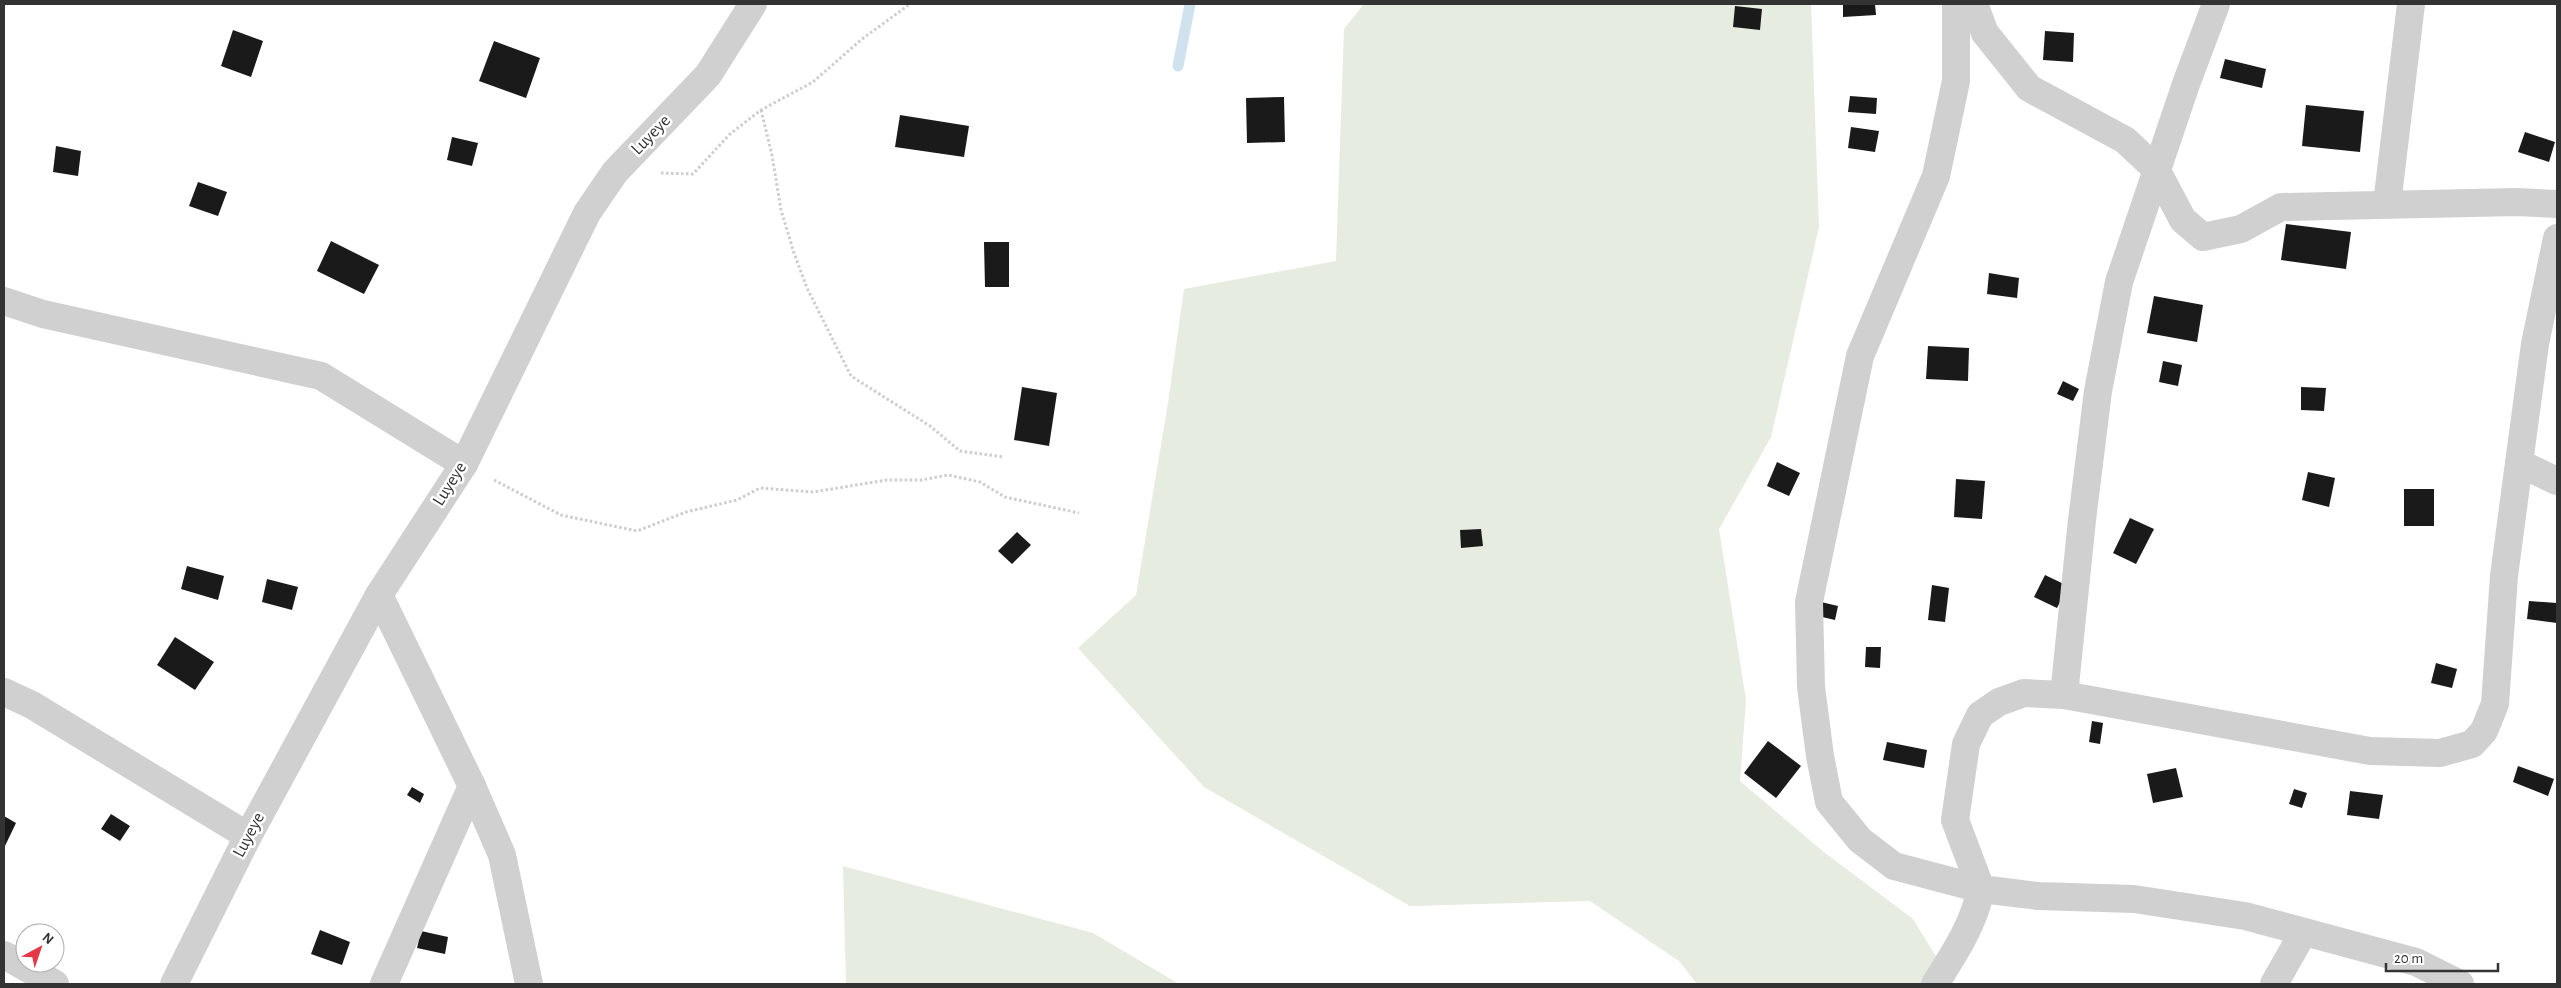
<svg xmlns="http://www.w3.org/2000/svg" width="2561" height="988" viewBox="0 0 2561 988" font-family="'Alegreya Sans',sans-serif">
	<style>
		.green { fill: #e6ecdf }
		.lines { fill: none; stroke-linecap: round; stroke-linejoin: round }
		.stream { stroke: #cfe2ee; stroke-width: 11 }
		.building { fill: #1a1a1a }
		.path { stroke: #cdcdcd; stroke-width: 3; stroke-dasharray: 2.5 2.5; stroke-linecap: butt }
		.minor { stroke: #d0d0d0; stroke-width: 28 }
		.labels { text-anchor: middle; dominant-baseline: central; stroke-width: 5; stroke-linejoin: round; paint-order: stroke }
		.street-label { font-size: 18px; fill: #333; stroke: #fff }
	</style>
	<rect width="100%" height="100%" fill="#fff"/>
	<!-- green -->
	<g class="green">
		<polygon points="1364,4 1811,4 1819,227 1771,437 1719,529 1746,700 1740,781 1825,853 1913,919 1953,984 1697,984 1679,961 1590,901 1410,906 1204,787 1078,648 1136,595 1168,403 1184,289 1336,261 1344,29"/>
		<polygon points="843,866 1093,933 1179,984 846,984"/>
	</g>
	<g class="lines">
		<!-- stream -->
		<polyline class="stream" points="1178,66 1190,4"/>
	</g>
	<!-- building -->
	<g class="building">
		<polygon points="1843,4 1875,4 1876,15 1843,17"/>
		<polygon points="1735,6 1762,9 1760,30 1733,27"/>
		<polygon points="233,30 263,41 251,77 221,66"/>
		<polygon points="2045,31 2074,33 2073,62 2043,60"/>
		<polygon points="494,41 540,58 526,98 479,81"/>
		<polygon points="2225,59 2266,69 2262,88 2220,78"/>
		<polygon points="1850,96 1877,98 1876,114 1848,112"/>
		<polygon points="1284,97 1285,142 1247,143 1246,98"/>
		<polygon points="2306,105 2364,111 2360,152 2302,146"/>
		<polygon points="900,115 969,126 964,157 895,147"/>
		<polygon points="1851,127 1879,131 1875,152 1848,148"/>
		<polygon points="2525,132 2555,142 2549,162 2518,152"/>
		<polygon points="452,137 478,143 472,166 447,160"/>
		<polygon points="56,146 81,151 78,176 53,172"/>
		<polygon points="198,182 227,192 218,216 189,206"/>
		<polygon points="2286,224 2351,232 2346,269 2281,260"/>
		<polygon points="331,241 379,265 364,294 317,271"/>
		<polygon points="984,242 1009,242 1009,287 985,287"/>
		<polygon points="1989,273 2019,278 2017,298 1987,294"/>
		<polygon points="2154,296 2203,305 2197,342 2147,333"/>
		<polygon points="1928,346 1969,348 1968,381 1926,379"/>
		<polygon points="2163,361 2182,365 2178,386 2159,382"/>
		<polygon points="2063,381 2079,389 2073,401 2057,394"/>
		<polygon points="1022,387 1057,393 1049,446 1014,440"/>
		<polygon points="2301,387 2326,388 2324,411 2301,410"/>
		<polygon points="1777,462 1800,473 1789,496 1767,486"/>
		<polygon points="2308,472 2335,478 2329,507 2302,500"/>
		<polygon points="1956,479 1985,481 1982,519 1954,517"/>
		<rect x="2404" y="489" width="30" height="37"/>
		<polygon points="2130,518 2154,529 2136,564 2113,553"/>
		<polygon points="1481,529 1483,546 1461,548 1460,530"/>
		<polygon points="1017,532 1031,545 1012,564 998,551"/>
		<polygon points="187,566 224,576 218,600 181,589"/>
		<polygon points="2045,575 2068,586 2057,608 2034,597"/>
		<polygon points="267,579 298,587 292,610 262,602"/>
		<polygon points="1932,585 1949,588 1945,622 1928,620"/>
		<polygon points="2529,601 2557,603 2557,623 2527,619"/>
		<polygon points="1821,602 1838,606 1835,620 1818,616"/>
		<polygon points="175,637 214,662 195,690 157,665"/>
		<polygon points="1866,647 1881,647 1880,668 1865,667"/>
		<polygon points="2436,663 2457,669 2452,688 2431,683"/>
		<polygon points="2092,721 2103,723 2100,744 2089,742"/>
		<polygon points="1768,741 1801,766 1776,798 1744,773"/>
		<polygon points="1887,742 1927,750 1924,768 1883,760"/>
		<polygon points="2518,766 2554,779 2548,796 2513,782"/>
		<polygon points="2176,768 2183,797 2153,803 2147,774"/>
		<polygon points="412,787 424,794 420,803 407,795"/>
		<polygon points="2294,789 2307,793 2302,808 2289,804"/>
		<polygon points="2350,791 2383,795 2379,819 2347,815"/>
		<polygon points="111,814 130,826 120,841 101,829"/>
		<polygon points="4,816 16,823 4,848"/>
		<polygon points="320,930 350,942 342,965 311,954"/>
		<polygon points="421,931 448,937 445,954 417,948"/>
	</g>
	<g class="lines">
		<!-- path -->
		<g class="path">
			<polyline points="761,110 772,155 781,210 794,253 807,288 851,376 930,426 960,451 1004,457"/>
			<polyline points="661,173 693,174 730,134 761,110 813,82 862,39 910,4"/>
			<polyline points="494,480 561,515 637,531 686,512 737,500 760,488 813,492 887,480 921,480 948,475 980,482 1005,497 1079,513"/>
		</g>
		<!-- minor -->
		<g class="minor">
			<polyline points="1974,4 1985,33 2029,88 2125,140 2156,169 2183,220 2203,237 2241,229 2281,207 2517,202 2557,204"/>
			<polyline points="2387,204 2411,4"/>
			<polyline points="4,301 43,314 321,376 464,464"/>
			<polyline points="2519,463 2557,481"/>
			<polyline points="379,595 472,786 502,855 529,984"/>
			<polyline points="4,692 32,705 248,836"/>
			<polyline points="2064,695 2082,520 2098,391 2119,282 2186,84 2216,4"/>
			<polyline points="4,955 55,984"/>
			<polyline points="174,984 248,836 379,595 464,464 587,213 615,172 708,75 753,4"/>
			<polyline points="384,984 472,786"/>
			<path d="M1935,984c19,-30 39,-60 46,-95l-87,-23 -34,-26 -31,-38 -9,-46 -9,-69 -2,-85 51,-246 76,-180 20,-95v-77"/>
			<polyline points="2274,984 2303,933"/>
			<polyline points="2460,984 2416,962 2245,916 2134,899 2038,896 1981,889 1955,820 1966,744 1980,715 1999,702 2024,693 2064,695 2370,751 2440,753 2472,744 2484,731 2495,704 2504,576 2519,463 2535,344 2557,238"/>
		</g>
	</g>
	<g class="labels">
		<!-- street labels -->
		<g class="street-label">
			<text transform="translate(651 135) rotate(-46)">Luyeye</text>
			<text transform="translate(450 484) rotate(-58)">Luyeye</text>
			<text transform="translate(249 835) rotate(-62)">Luyeye</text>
		</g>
	</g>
	<!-- border -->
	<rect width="2561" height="988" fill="none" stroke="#333333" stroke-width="10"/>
	<!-- north arrow -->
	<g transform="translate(40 948) rotate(40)"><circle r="24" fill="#ffffff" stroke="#adadad"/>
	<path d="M0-4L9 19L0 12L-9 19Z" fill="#e63946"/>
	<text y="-8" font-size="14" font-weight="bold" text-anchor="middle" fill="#333333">N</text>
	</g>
	<!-- scale -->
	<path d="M2386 963v8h112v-8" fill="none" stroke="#333333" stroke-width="2.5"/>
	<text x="2394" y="963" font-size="15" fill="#333333" stroke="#ffffff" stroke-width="4" paint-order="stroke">20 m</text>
</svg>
